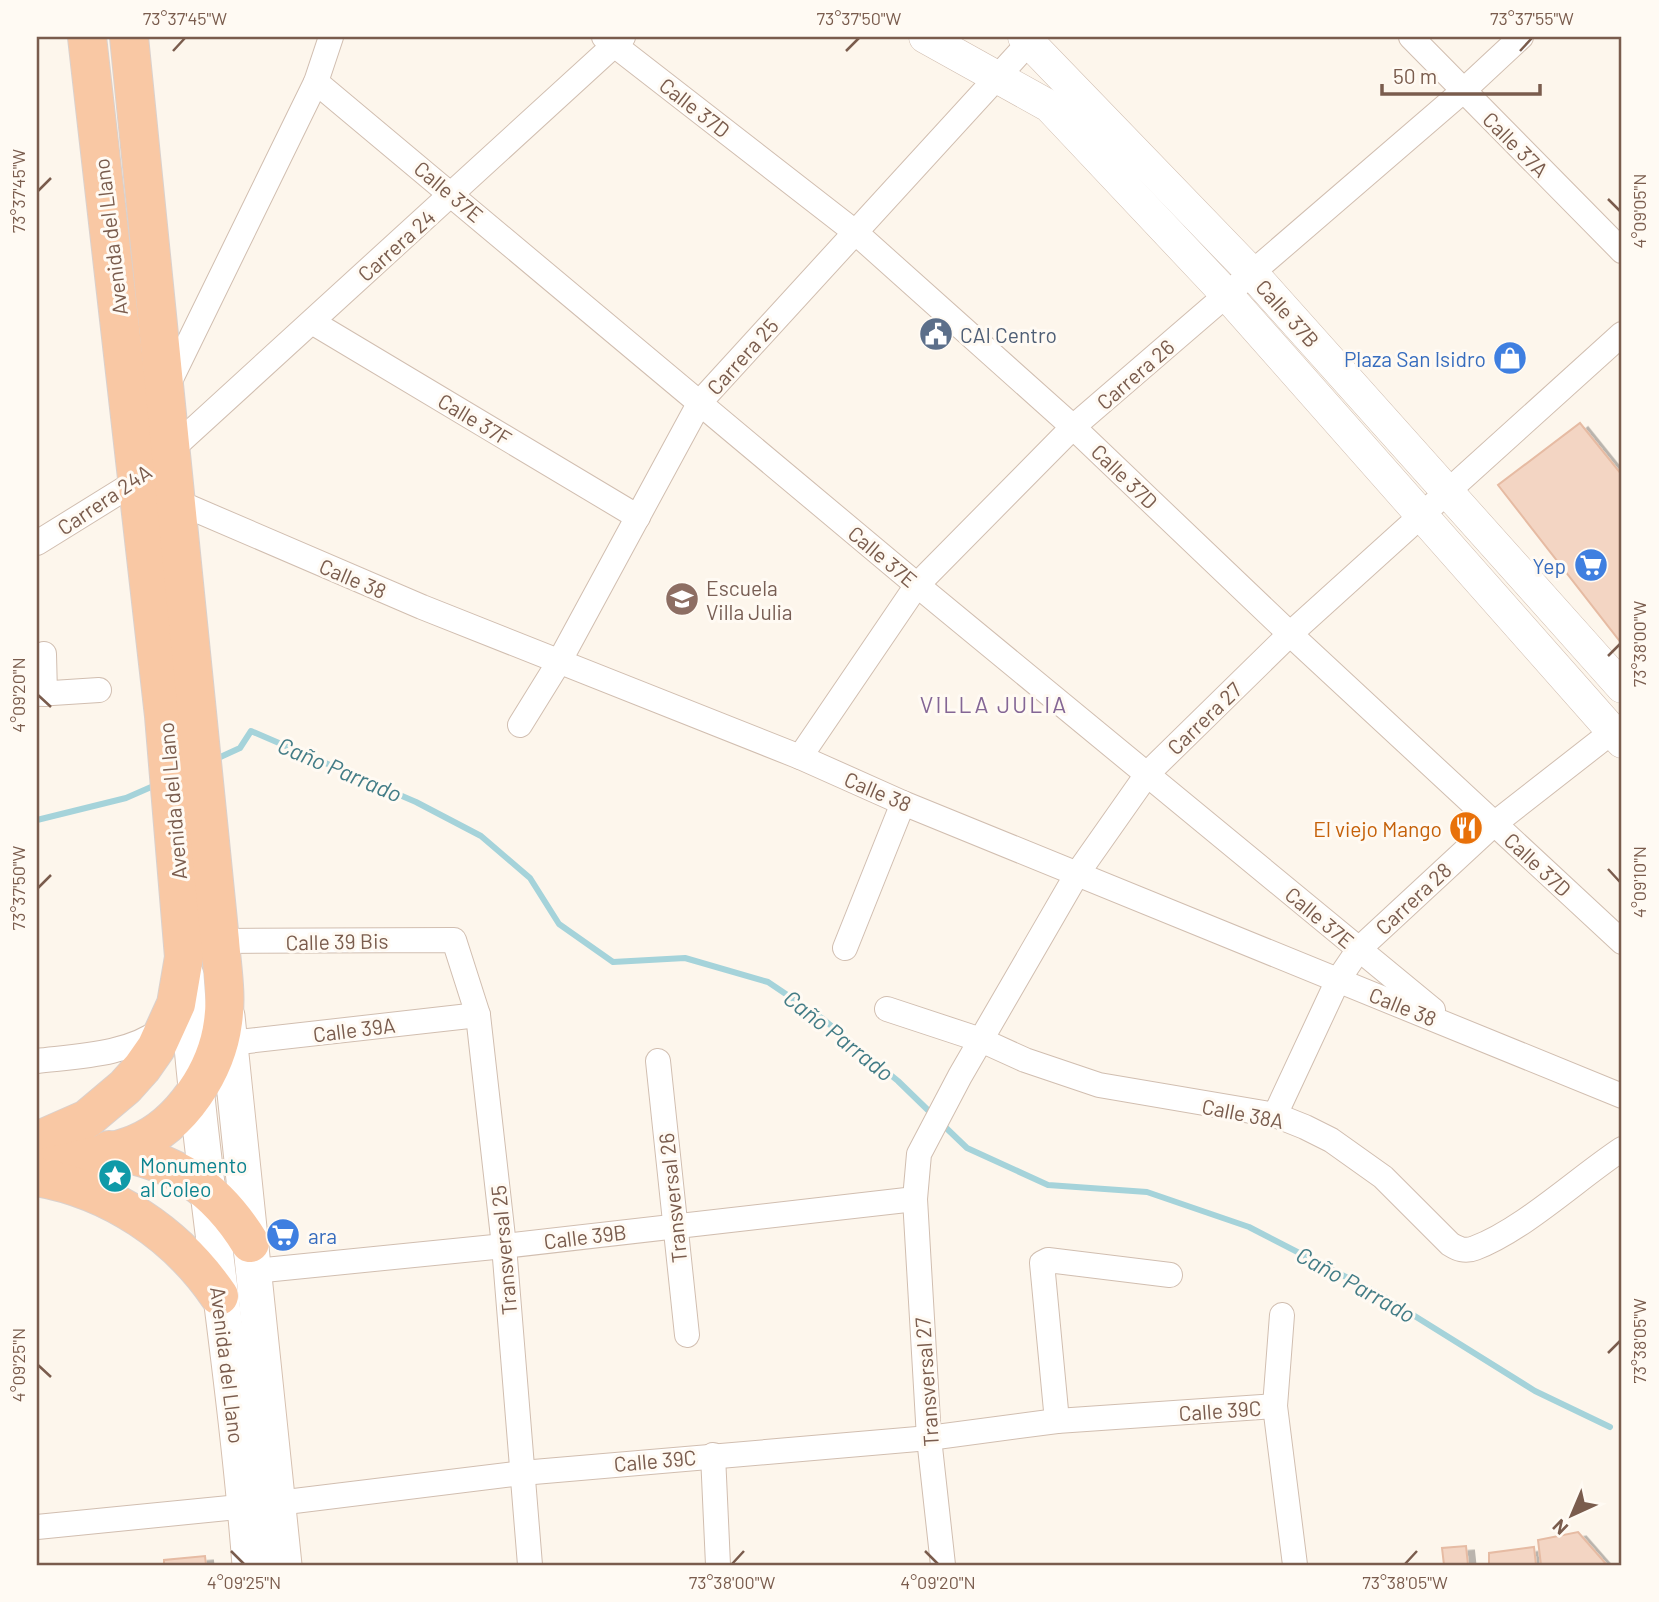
<svg xmlns="http://www.w3.org/2000/svg" width="1659" height="1602" viewBox="0 0 1659 1602" font-family="Barlow,sans-serif">
	<style>
		.lines { fill: none; stroke-linecap: round; stroke-linejoin: round }
		.stream { stroke: #a5d3da; stroke-width: 6 }
		.building { fill: #f3d5c3; stroke: #e6bba3; stroke-width: 2; filter: url(#shadow) }
		.minor-casing { stroke: #d1beb0; stroke-width: 26 }
		.tertiary-casing { stroke: #d1beb0; stroke-width: 33 }
		.secondary-casing { stroke: #d6c0b0; stroke-width: 37 }
		.trunk-casing { stroke: #dad1cd; stroke-width: 40 }
		.minor { stroke: #fff; stroke-width: 24 }
		.tertiary { stroke: #fff; stroke-width: 32 }
		.secondary { stroke: #fff; stroke-width: 35 }
		.trunk { stroke: #f9c8a4; stroke-width: 38 }
		.ticks { fill: none; stroke: #7a5c4d; stroke-width: 2.5 }
		.labels { text-anchor: middle; dominant-baseline: central; stroke-width: 6; stroke-linejoin: round; paint-order: stroke }
		.street-label { font-size: 21px; fill: #7a5c4d; stroke: #fffaf3 }
		.service-label { font-size: 21px; fill: #4e5e75; stroke: #fffaf3; text-anchor: start }
		.shop-label { font-size: 21px; fill: #366cbe; stroke: #fffaf3; text-anchor: end }
		.education-label { font-size: 21px; fill: #785e54; stroke: #fffaf3; text-anchor: start }
		.food-label { font-size: 21px; fill: #c56008; stroke: #fffaf3; text-anchor: end }
		.culture-label { font-size: 21px; fill: #0d838f; stroke: #fffaf3; text-anchor: start }
		.neighbourhood-label { font-size: 23px; letter-spacing: 2px; fill: #846695; stroke: #fffaf3 }
		.water-label { font-size: 23px; font-style: italic; fill: #437c86; stroke: #fffaf3 }
		.neatline { fill: none; stroke: #7a5c4d; stroke-width: 2.5 }
		.ticks-label { font-size: 18px; text-anchor: middle; fill: #7a5c4d }
	</style>
	<defs>
		<filter id="shadow"><feDropShadow dx="8" dy="4.5" stdDeviation="0" flood-color="#0004"/></filter>
	</defs>
	<rect width="100%" height="100%" fill="#fdf6ec"/>
	<g class="lines">
		<!-- stream -->
		<g class="stream">
			<polyline points="216,759 240,748 251,731 416,802 481,836 530,878 559,924 613,962 685,958 768,982 823,1019 898,1081 934,1116"/>
			<polyline points="37,820 126,798 158,784"/>
			<polyline points="942,1124 967,1148 1048,1185 1147,1192 1249,1227 1381,1295 1535,1391 1610,1427"/>
		</g>
	</g>
	<!-- building -->
	<g class="building">
		<polygon points="1580,423 1622,475 1622,644 1498,485"/>
		<polygon points="1578,1532 1607,1565 1541,1565 1538,1540"/>
		<polygon points="1466,1546 1468,1565 1444,1565 1442,1548"/>
		<polygon points="1534,1547 1536,1565 1489,1565 1489,1553"/>
		<polygon points="205,1556 206,1565 164,1565 164,1560"/>
	</g>
	<g class="lines">
		<!-- minor casing -->
		<g class="minor-casing">
			<g id="minor">
				<polyline points="604,37 855,232 1073,427 1290,634 1622,942"/>
				<polyline points="1411,37 1622,251"/>
				<polyline points="316,82 917,585 1433,1010"/>
				<polyline points="312,322 638,517"/>
				<polyline points="167,387 316,82 331,37"/>
				<polyline points="166,497 422,607 800,757 903,803 1622,1096"/>
				<polyline points="37,543 137,481 623,37"/>
				<polyline points="44,654 45,694"/>
				<polyline points="37,694 99,690"/>
				<polyline points="520,725 559,662 700,402 1034,37"/>
				<polyline points="800,757 917,585 1073,427 1463,91 1521,37"/>
				<polyline points="220,941 454,940 478,1015 504,1246 530,1565"/>
				<polyline points="845,948 903,803"/>
				<path d="M887,1009l94,31 44,20 74,25 176,30 30,12 26,13 52,37 67,67c8,5 15,8 25,4 48,-18 103,-70 147,-99"/>
				<polyline points="230,1043 478,1015"/>
				<path d="M37,1061c43,-5 91,-6 127,-33"/>
				<polyline points="658,1061 687,1335"/>
				<polyline points="1275,1115 1338,980 1359,949 1494,824 1613,731"/>
				<polyline points="254,1271 504,1246 915,1199"/>
				<polyline points="1282,1315 1275,1406 1295,1565"/>
				<polyline points="1057,1421 1042,1263 1048,1260 1170,1275"/>
				<polyline points="713,1455 718,1565"/>
				<polyline points="37,1527 278,1503 522,1473 929,1438 1057,1421 1275,1406"/>
				<polyline points="943,1565 929,1438 915,1199 919,1154 960,1076 1077,874 1148,773 1290,634 1622,334"/>
			</g>
		</g>
		<!-- tertiary casing -->
		<g class="tertiary-casing">
			<g id="tertiary">
				<polyline points="925,37 1049,106 1227,295 1622,742"/>
				<polyline points="1024,37 1252,273 1622,687"/>
			</g>
		</g>
		<!-- secondary casing -->
		<g class="secondary-casing">
			<g id="secondary">
				<path d="M186,975c14,197 49,393 64,590"/>
				<polyline points="227,1016 284,1565"/>
			</g>
		</g>
		<!-- trunk casing -->
		<g class="trunk-casing">
			<g id="trunk">
				<polyline points="37,1141 87,1119 125,1087 142,1068 156,1048 176,1004 184,957 164,716 87,37"/>
				<path d="M109,1150c65,11 106,36 141,93"/>
				<path d="M37,1170c32,-9 68,-14 98,-26 47,-19 82,-74 88,-122 4,-27 -1,-54 -3,-81l-91,-904"/>
				<path d="M37,1177c74,13 140,57 182,119"/>
			</g>
		</g>
		<!-- minor -->
		<use href="#minor" class="minor"/>
		<!-- tertiary -->
		<use href="#tertiary" class="tertiary"/>
		<!-- secondary -->
		<use href="#secondary" class="secondary"/>
		<!-- trunk -->
		<use href="#trunk" class="trunk"/>
	</g>
	<!-- ticks -->
	<path class="ticks" d="M173,51l12,-13M846,51l13,-13M1520,51l12,-13M38,191l13,-13M1608,199l12,12M1608,656l12,-12M38,695l13,12M1608,869l12,13M38,888l13,-13M1608,1353l12,-12M38,1365l13,12M231,1551l13,13M925,1551l13,13M732,1564l12,-13M1405,1564l12,-13"/>
	<!-- icons -->
	<defs>
		<g id="civic-disc" transform="scale(1.75)"><circle r="9.5" fill="#5c6f8a" stroke="#fffaf3"/><path d="M-.6-6.5H3V-4.5H.6V-3L4-1V1h2V6H-6V1h2V-1L-.6-3ZM-1.2 2.5V6h2.4V2.5Z" fill="#fff"/></g>
		<g id="shop-disc" transform="scale(1.75)"><circle r="9.5" fill="#3f7fe0" stroke="#fffaf3"/><path d="M-5-2.5h2.3a2.7 3.5 0 0 1 5.4 0H5L5.5 6h-11ZM-1.5-2.5h3a1.5 2.3 0 0 0-3 0Z" fill="#fff"/></g>
		<g id="supermarket-disc" transform="scale(1.75)"><circle r="9.5" fill="#3f7fe0" stroke="#fffaf3"/><path d="M-6-5.5h2.5l.6 2H6L4.5 2H-2.5L-4.4-4H-6ZM-1.5 3.2a1.3 1.3 0 1 0 .1 0ZM3 3.2a1.3 1.3 0 1 0 .1 0Z" fill="#fff"/></g>
		<g id="school-disc" transform="scale(1.75)"><circle r="9.5" fill="#8d6e63" stroke="#fffaf3"/><path d="M0-5L7-2L0 1L-7-2ZM-4 1L0 2.5L4 1V4Q0 6-4 4Z" fill="#fff"/></g>
		<g id="restaurant-disc" transform="scale(1.75)"><circle r="9.5" fill="#e8710a" stroke="#fffaf3"/><path d="M-5-6h1v4h1v-4h1v4h1v-4h1v5L-1.5 .5V6h-2V.5L-5-1ZM5-6V6H3V1.5H1.5Q1.5-4 5-6Z" fill="#fff"/></g>
		<g id="sight-disc" transform="scale(1.75)"><circle r="9.5" fill="#0f9aa8" stroke="#fffaf3"/><path d="M0-6L1.8-2.2L6-1.7L2.9 1.2L3.7 5.4L0 3.3L-3.7 5.4L-2.9 1.2L-6-1.7L-1.8-2.2Z" fill="#fff"/></g>
	</defs>
	<g fill-rule="evenodd">
		<use href="#civic-disc" x="936" y="334"/>
		<use href="#shop-disc" x="1510" y="358"/>
		<use href="#supermarket-disc" x="1591" y="565"/>
		<use href="#school-disc" x="682" y="599"/>
		<use href="#restaurant-disc" x="1466" y="828"/>
		<use href="#sight-disc" x="115" y="1176"/>
		<use href="#supermarket-disc" x="283" y="1235"/>
	</g>
	<g class="labels">
		<!-- street labels -->
		<g class="street-label">
			<text transform="translate(695 107) rotate(38)">Calle 37D</text>
			<text transform="translate(1516 144) rotate(45)">Calle 37A</text>
			<text transform="translate(449 191) rotate(40)">Calle 37E</text>
			<text transform="translate(110 237) rotate(-97)">Avenida del Llano</text>
			<text transform="translate(396 245) rotate(-42)">Carrera 24</text>
			<text transform="translate(1288 313) rotate(48)">Calle 37B</text>
			<text transform="translate(742 356) rotate(-48)">Carrera 25</text>
			<text transform="translate(1135 374) rotate(-41)">Carrera 26</text>
			<text transform="translate(475 419) rotate(31)">Calle 37F</text>
			<text transform="translate(1125 476) rotate(44)">Calle 37D</text>
			<text transform="translate(104 499) rotate(-34)">Carrera 24A</text>
			<text transform="translate(883 556) rotate(40)">Calle 37E</text>
			<text transform="translate(353 578) rotate(23)">Calle 38</text>
			<text transform="translate(1204 718) rotate(-44)">Carrera 27</text>
			<text transform="translate(878 791) rotate(23)">Calle 38</text>
			<text transform="translate(172 801) rotate(-95)">Avenida del Llano</text>
			<text transform="translate(1538 864) rotate(43)">Calle 37D</text>
			<text transform="translate(1413 898) rotate(-43)">Carrera 28</text>
			<text transform="translate(1320 917) rotate(40)">Calle 37E</text>
			<text transform="translate(337 941) rotate(-1)">Calle 39 Bis</text>
			<text transform="translate(1403 1006) rotate(22)">Calle 38</text>
			<text transform="translate(354 1029) rotate(-7)">Calle 39A</text>
			<text transform="translate(1243 1113) rotate(11)">Calle 38A</text>
			<text transform="translate(672 1198) rotate(-96)">Transversal 26</text>
			<text transform="translate(585 1236) rotate(-7)">Calle 39B</text>
			<text transform="translate(503 1250) rotate(-95)">Transversal 25</text>
			<text transform="translate(228 1365) rotate(83)">Avenida del Llano</text>
			<text transform="translate(926 1382) rotate(-94)">Transversal 27</text>
			<text transform="translate(1220 1410) rotate(-4)">Calle 39C</text>
			<text transform="translate(655 1460) rotate(-5)">Calle 39C</text>
		</g>
		<!-- service labels -->
		<g class="service-label">
			<text x="960" y="334">CAI Centro</text>
		</g>
		<!-- shop labels -->
		<g class="shop-label">
			<text x="1486" y="358">Plaza San Isidro</text>
			<text x="1566" y="565">Yep</text>
			<text x="308" y="1235" text-anchor="start">ara</text>
		</g>
		<!-- education labels -->
		<g class="education-label">
			<text x="706" y="587">Escuela<tspan x="706" dy="24">Villa Julia</tspan></text>
		</g>
		<!-- food labels -->
		<g class="food-label">
			<text x="1442" y="828">El viejo Mango</text>
		</g>
		<!-- culture labels -->
		<g class="culture-label">
			<text x="140" y="1164">Monumento<tspan x="140" dy="24">al Coleo</tspan></text>
		</g>
		<!-- neighbourhood labels -->
		<g class="neighbourhood-label">
			<text x="994" y="704">VILLA JULIA</text>
		</g>
		<!-- water labels -->
		<g class="water-label">
			<text transform="translate(340 769) rotate(23)">Caño Parrado</text>
			<text transform="translate(839 1035) rotate(38)">Caño Parrado</text>
			<text transform="translate(1356 1284) rotate(29)">Caño Parrado</text>
		</g>
	</g>
	<!-- border -->
	<rect width="1659" height="1602" fill="none" stroke="#fffaf3" stroke-width="77"/>
	<!-- north arrow -->
	<g transform="translate(1572 1515) rotate(224)" stroke="#fffaf3" stroke-width="5" paint-order="stroke">
	<path d="M0-5L12 26L0 18L-12 26Z" fill="#7a5c4d"/>
	<text y="-10" font-size="19" font-weight="bold" text-anchor="middle" fill="#7a5c4d">N</text>
	</g>
	<!-- scale -->
	<path d="M1382 84v10h158v-10" fill="none" stroke="#7a5c4d" stroke-width="3.5"/>
	<text x="1393" y="84" font-size="21" fill="#7a5c4d" stroke="#fffaf3" stroke-width="5" paint-order="stroke">50 m</text>
	<rect x="38" y="38" width="1582" height="1526" class="neatline"/>
	<g class="ticks-label">
		<text x="185" y="25">73°37'45"W</text>
		<text x="859" y="25">73°37'50"W</text>
		<text x="1532" y="25">73°37'55"W</text>
		<text transform="translate(19 191) rotate(-90)" y="6">73°37'45"W</text>
		<text transform="translate(1640 211) rotate(-90)" y="6">4°09'05"N</text>
		<text transform="translate(1640 644) rotate(-90)" y="6">73°38'00"W</text>
		<text transform="translate(19 695) rotate(-90)" y="6">4°09'20"N</text>
		<text transform="translate(1640 882) rotate(-90)" y="6">4°09'10"N</text>
		<text transform="translate(19 888) rotate(-90)" y="6">73°37'50"W</text>
		<text transform="translate(1640 1341) rotate(-90)" y="6">73°38'05"W</text>
		<text transform="translate(19 1365) rotate(-90)" y="6">4°09'25"N</text>
		<text x="244" y="1589">4°09'25"N</text>
		<text x="732" y="1589">73°38'00"W</text>
		<text x="938" y="1589">4°09'20"N</text>
		<text x="1405" y="1589">73°38'05"W</text>
	</g>
</svg>
